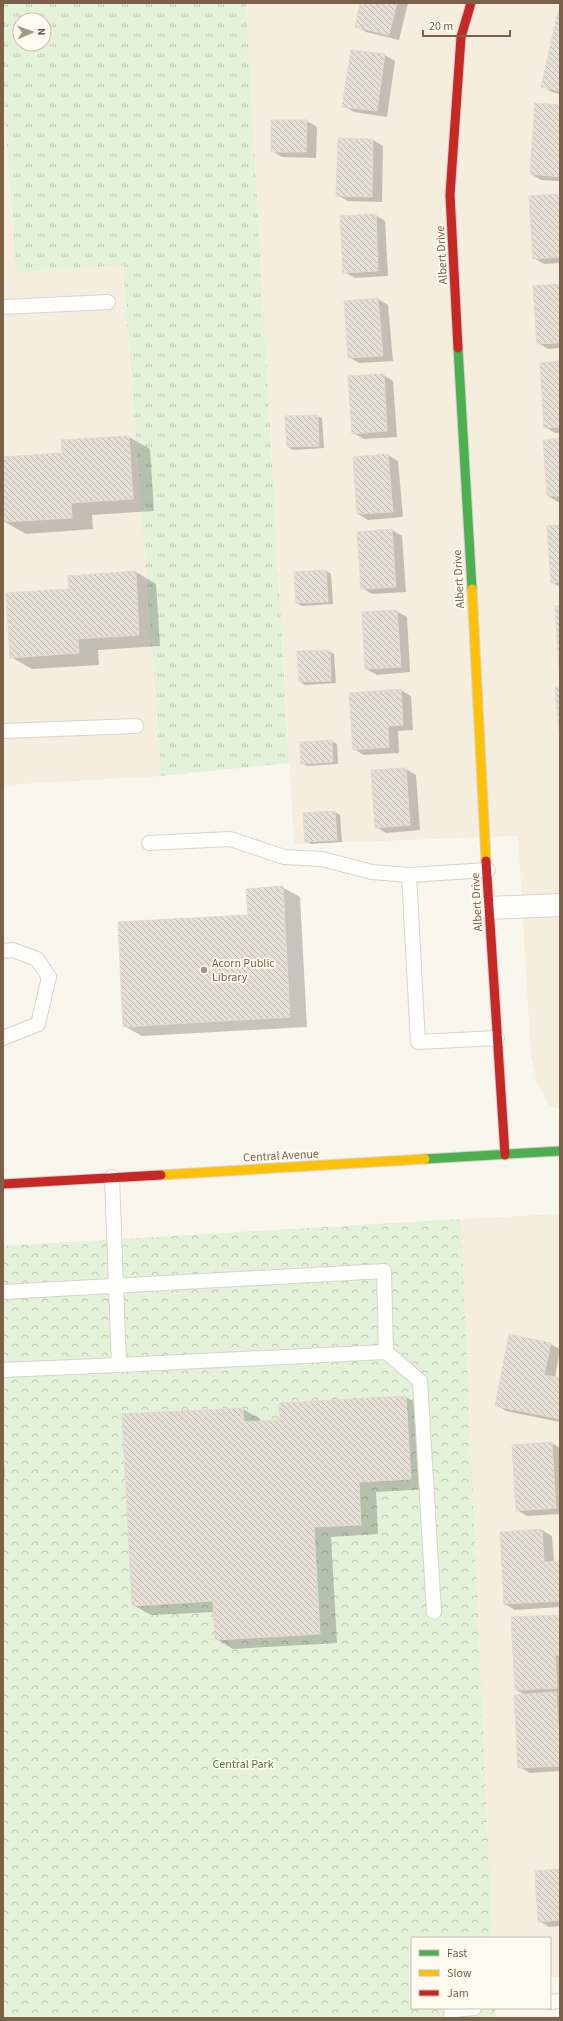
<svg xmlns="http://www.w3.org/2000/svg" width="563" height="2021" viewBox="0 0 563 2021" font-family="'Source Sans 3',sans-serif">
	<style>
		.residential { fill: #f5edde }
		.grass { fill: url(#grass-tufts); fill-rule: evenodd }
		.park { fill: url(#park-crowns) }
		.shadow { fill: #0003 }
		.building { fill: url(#building-back-hatch); stroke: #e3dacf }
		.lines { fill: none; stroke-linecap: round; stroke-linejoin: round }
		.lane-casing { stroke: #d9d3cc; stroke-width: 16 }
		.street-casing { stroke: #d9d3cc; stroke-width: 24 }
		.fast-casing { stroke: #d8d2c9; stroke-width: 11 }
		.slow-casing { stroke: #d8d2c9; stroke-width: 11 }
		.jam-casing { stroke: #d8d2c9; stroke-width: 11 }
		.lane { stroke: #fefefc; stroke-width: 14 }
		.street { stroke: #fefefc; stroke-width: 22 }
		.fast { stroke: #4caf50; stroke-width: 9 }
		.slow { stroke: #ffc107; stroke-width: 9 }
		.jam { stroke: #c62828; stroke-width: 9 }
		.poi-dot { fill: #a89583; stroke: #fffbf1; stroke-width: 1.5 }
		.labels { text-anchor: middle; dominant-baseline: central; stroke-width: 3.5; stroke-linejoin: round; paint-order: stroke }
		.street-label { font-size: 12px; fill: #7c614a; stroke: #fffbf1 }
		.poi-label { font-size: 12px; fill: #7c614a; stroke: #fffbf1; text-anchor: start }
		.park-label { font-size: 12px; fill: #497c3d; stroke: #fffbf1 }
	</style>
	<defs>
		<pattern id="grass-tufts" width="24" height="20" patternUnits="userSpaceOnUse"><rect width="24" height="20" fill="#e3f2d8"/><path d="M3 7l-1-3M5 7V3M7 7l1-3M15 17l-1-3M17 17v-4M19 17l1-3" fill="none" stroke="#bdc7b1"/></pattern>
		<pattern id="park-crowns" width="20" height="18" patternUnits="userSpaceOnUse"><rect width="20" height="18" fill="#e3f2d8"/><path d="M2 6a3 3 0 1 1 6 0M12 15a3 3 0 1 1 6 0" fill="none" stroke="#bdc7b1"/></pattern>
		<pattern id="building-back-hatch" width="6" height="6" patternUnits="userSpaceOnUse"><rect width="6" height="6" fill="#e6dfd5"/><path d="M-1 5l2 2M0 0l6 6M5-1l2 2" fill="none" stroke="#bfb8af"/></pattern>
	</defs>
	<rect width="100%" height="100%" fill="#f9f6ee"/>
	<!-- residential -->
	<g class="residential">
		<polygon points="246,3 560,3 560,1109 550,1106 538,1085 531,1056 518,836 294,844"/>
		<polygon points="3,86 16,273 123,265 161,776 3,785"/>
		<polygon points="560,1214 560,1977 550,1977 550,1938 492,1938 461,1219"/>
	</g>
	<!-- grass -->
	<path class="grass" d="M3,3h243l43,760 -128,13 -38,-511 -107,8 -13,-187zM20,20h24v24h-24z"/>
	<!-- park -->
	<polygon class="park" points="461,1219 492,1938 412,1938 412,2008 495,2008 496,2018 3,2018 3,1246"/>
	<!-- shadow -->
	<g class="shadow">
		<polygon points="361,3 408,3 399,40 366,32 356,26"/>
		<polygon points="560,13 560,94 552,92 542,86"/>
		<polygon points="351,51 385,55 395,61 387,117 354,112 344,106"/>
		<polygon points="560,106 560,181 541,180 531,174"/>
		<polygon points="307,121 317,127 316,158 282,157 272,151"/>
		<polygon points="339,139 373,140 383,146 382,202 348,201 337,195"/>
		<polygon points="560,195 560,263 544,264 534,258"/>
		<polygon points="375,215 385,221 388,276 355,278 344,272"/>
		<polygon points="560,285 560,341 546,342 546,344 560,343 560,348 548,349 538,343"/>
		<polygon points="378,299 388,305 393,361 359,363 349,357 345,301"/>
		<polygon points="560,362 560,433 555,433 545,427"/>
		<polygon points="383,375 393,381 397,437 364,439 353,433"/>
		<polygon points="317,416 322,418 324,448 293,450 288,447"/>
		<polygon points="129,437 150,449 154,511 92,515 93,529 26,534 5,522 3,458 63,454"/>
		<polygon points="560,439 560,502 558,502 548,496"/>
		<polygon points="388,455 398,461 403,517 368,520 358,514"/>
		<polygon points="560,526 560,587 552,582"/>
		<polygon points="392,530 402,536 406,592 372,594 362,588"/>
		<polygon points="326,571 331,574 333,604 302,606 297,603 295,573"/>
		<polygon points="136,572 156,584 160,646 98,650 99,665 32,669 11,657 70,590"/>
		<polygon points="556,607 560,607 560,670"/>
		<polygon points="396,611 407,617 410,672 377,675 366,669"/>
		<polygon points="329,651 334,654 336,683 305,685 300,682"/>
		<polygon points="401,690 411,696 413,730 398,731 399,753 364,755 354,749"/>
		<polygon points="332,741 337,744 338,764 307,766 302,763"/>
		<polygon points="406,769 416,775 420,830 386,833 376,827"/>
		<polygon points="335,812 340,815 342,842 311,844 306,841"/>
		<polygon points="282,887 300,897 307,1027 142,1036 124,1026"/>
		<polygon points="550,1344 560,1349 555,1378 560,1379 560,1422 506,1411 496,1405"/>
		<polygon points="406,1397 423,1407 428,1489 376,1492 378,1534 331,1537 337,1643 233,1649 216,1639 215,1612 151,1615 133,1605 243,1409 260,1419 260,1423 282,1421"/>
		<polygon points="552,1443 560,1448 560,1514 527,1516 517,1510"/>
		<polygon points="3,1446 5,1477 3,1477"/>
		<polygon points="542,1530 552,1536 554,1562 560,1562 560,1607 515,1610 505,1604"/>
		<polygon points="560,1616 560,1694 557,1694 560,1696 560,1771 530,1773 519,1767 525,1695 516,1690"/>
		<polygon points="560,1870 560,1926 549,1927 539,1921"/>
	</g>
	<!-- building -->
	<g class="building">
		<polygon points="360,3 397,3 389,35 355,27"/>
		<polygon points="558,12 560,12 560,91 541,87"/>
		<polygon points="351,50 385,54 377,111 342,107"/>
		<polygon points="535,103 560,105 560,177 530,174"/>
		<polygon points="271,120 307,120 306,152 271,152"/>
		<polygon points="338,138 373,139 372,197 336,196"/>
		<polygon points="560,194 560,257 533,259 529,196"/>
		<polygon points="376,214 378,271 343,273 340,216"/>
		<polygon points="560,284 560,342 537,344 533,286"/>
		<polygon points="378,298 383,356 348,358 344,301"/>
		<polygon points="560,361 560,427 544,428 540,363"/>
		<polygon points="384,374 387,431 352,434 348,376"/>
		<polygon points="318,415 319,446 287,447 285,416"/>
		<polygon points="129,436 133,499 71,503 72,518 4,522 3,457 62,453 61,440"/>
		<polygon points="560,438 560,496 547,496 543,440"/>
		<polygon points="388,454 393,512 357,514 353,457"/>
		<polygon points="560,525 560,582 551,583 547,526"/>
		<polygon points="392,529 396,587 361,589 357,532"/>
		<polygon points="326,570 328,602 296,603 294,572"/>
		<polygon points="136,571 139,635 78,639 79,653 10,658 6,593 69,589 68,576"/>
		<polygon points="555,606 560,606 559,671"/>
		<polygon points="397,610 401,667 365,669 362,612"/>
		<polygon points="330,650 331,681 299,682 297,651"/>
		<polygon points="555,687 560,687 560,743"/>
		<polygon points="401,689 403,725 388,726 389,747 353,750 349,693"/>
		<polygon points="332,740 333,762 301,764 300,742"/>
		<polygon points="406,768 410,825 375,828 371,770"/>
		<polygon points="335,811 337,840 305,842 303,813"/>
		<polygon points="283,886 290,1017 123,1027 118,922 248,915 246,889"/>
		<polygon points="509,1334 551,1343 544,1375 560,1378 560,1419 495,1406"/>
		<polygon points="406,1396 411,1479 359,1482 361,1525 314,1527 320,1634 215,1640 213,1601 132,1606 122,1414 243,1408 244,1422 280,1420 279,1403"/>
		<polygon points="552,1442 556,1508 516,1511 512,1445"/>
		<polygon points="542,1529 544,1562 560,1561 560,1601 504,1604 500,1532"/>
		<polygon points="560,1615 560,1655 555,1655 557,1688 515,1690 511,1617"/>
		<polygon points="556,1692 558,1725 560,1725 560,1766 518,1768 514,1695"/>
		<polygon points="560,1869 560,1920 538,1922 535,1871"/>
	</g>
	<g class="lines">
		<!-- lane casing -->
		<g class="lane-casing">
			<g id="lane">
				<polyline points="3,307 108,302"/>
				<polyline points="3,731 136,726"/>
				<polyline points="149,843 230,839 284,857 322,859 372,872 409,875"/>
				<polyline points="488,870 409,875 418,1042 497,1038"/>
				<polyline points="3,951 13,950 37,959 49,977 38,1024 3,1038"/>
				<polyline points="112,1177 119,1365 386,1352 420,1381 434,1612"/>
				<polyline points="3,1292 384,1271 386,1352"/>
				<polyline points="3,1370 119,1365"/>
				<polyline points="550,2002 560,2001"/>
				<polyline points="451,2018 452,2010 474,2008"/>
			</g>
		</g>
		<!-- street casing -->
		<g class="street-casing">
			<polyline id="street" points="489,908 560,905"/>
		</g>
		<!-- fast casing -->
		<g class="fast-casing">
			<g id="fast">
				<polyline points="458,348 472,589"/>
				<polyline points="425,1159 560,1151"/>
			</g>
		</g>
		<!-- slow casing -->
		<g class="slow-casing">
			<g id="slow">
				<polyline points="472,589 486,861"/>
				<polyline points="161,1175 425,1159"/>
			</g>
		</g>
		<!-- jam casing -->
		<g class="jam-casing">
			<g id="jam">
				<polyline points="458,348 450,195 461,37 471,3"/>
				<polyline points="486,861 505,1155"/>
				<polyline points="3,1184 161,1175"/>
			</g>
		</g>
		<!-- lane -->
		<use href="#lane" class="lane"/>
		<!-- street -->
		<use href="#street" class="street"/>
		<!-- fast -->
		<use href="#fast" class="fast"/>
		<!-- slow -->
		<use href="#slow" class="slow"/>
		<!-- jam -->
		<use href="#jam" class="jam"/>
	</g>
	<!-- markers -->
	<circle class="poi-dot" cx="204" cy="970" r="4"/>
	<g class="labels">
		<!-- street labels -->
		<g class="street-label">
			<text transform="translate(442 255) rotate(-93)">Albert Drive</text>
			<text transform="translate(459 579) rotate(-93)">Albert Drive</text>
			<text transform="translate(477 902) rotate(-93)">Albert Drive</text>
			<text transform="translate(281 1156) rotate(-3)">Central Avenue</text>
		</g>
		<!-- poi labels -->
		<g class="poi-label">
			<text x="212" y="963">Acorn Public<tspan x="212" dy="14">Library</tspan></text>
		</g>
		<!-- park labels -->
		<g class="park-label">
			<text x="243" y="1764">Central Park</text>
		</g>
	</g>
	<!-- border -->
	<rect width="563" height="2021" fill="none" stroke="#7c614a" stroke-width="8"/>
	<!-- legend -->
	<rect x="411" y="1937" width="140" height="72" fill="#fffbf1" stroke="#cbbdae"/>
	<rect x="419" y="1950" width="20" height="6" fill="#4caf50" stroke="#cbbdae"/>
	<text x="447" y="1957" font-size="12" fill="#7c614a">Fast</text>
	<rect x="419" y="1970" width="20" height="6" fill="#ffc107" stroke="#cbbdae"/>
	<text x="447" y="1977" font-size="12" fill="#7c614a">Slow</text>
	<rect x="419" y="1990" width="20" height="6" fill="#c62828" stroke="#cbbdae"/>
	<text x="447" y="1997" font-size="12" fill="#7c614a">Jam</text>
	<!-- north arrow -->
	<g transform="translate(32 32) rotate(88)"><circle r="19" fill="#fffbf1" stroke="#cbbdae"/>
	<path d="M0-3L7 15L0 10L-7 15Z" fill="#a89583"/>
	<text y="-6" font-size="11" font-weight="bold" text-anchor="middle" fill="#7c614a">N</text>
	</g>
	<!-- scale -->
	<path d="M423 30v6h87v-6" fill="none" stroke="#7c614a" stroke-width="2"/>
	<text x="429" y="30" font-size="12" fill="#7c614a" stroke="#fffbf1" stroke-width="3" paint-order="stroke">20 m</text>
</svg>
